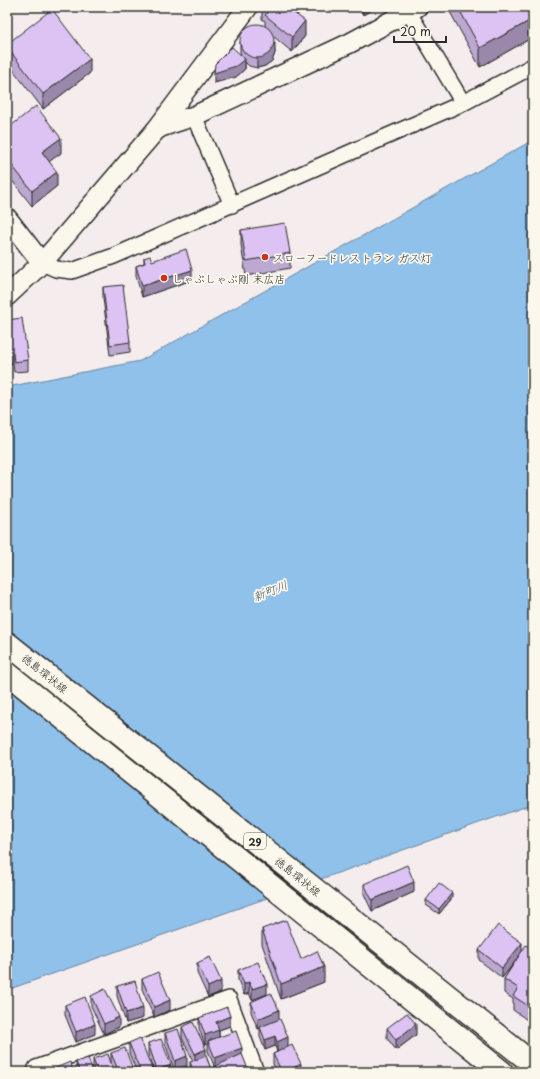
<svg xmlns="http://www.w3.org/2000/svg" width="540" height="1079" viewBox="0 0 540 1079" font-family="'Playpen Sans','Klee One',sans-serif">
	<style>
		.water { fill: #8fc1eb; stroke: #67859e }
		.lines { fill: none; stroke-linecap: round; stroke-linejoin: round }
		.minor-casing { stroke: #2b2b2b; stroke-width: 18 }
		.tertiary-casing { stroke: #2b2b2b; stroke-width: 22 }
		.primary-casing { stroke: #2b2b2b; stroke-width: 25 }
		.minor { stroke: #fbf7ec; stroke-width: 15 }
		.tertiary { stroke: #fbf7ec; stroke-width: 19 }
		.primary { stroke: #fbf7ec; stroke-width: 22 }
		.wall { fill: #bda8d1; stroke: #2b2b2b }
		.shaded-wall { fill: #9a88aa; stroke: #2b2b2b }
		.building { fill: #dcc3f3; stroke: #2b2b2b }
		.poi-dot { fill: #c8321e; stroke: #fbf7ec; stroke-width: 1.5 }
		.labels { text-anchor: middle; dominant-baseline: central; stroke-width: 3.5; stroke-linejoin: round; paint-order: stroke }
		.shield { fill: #fbf7ec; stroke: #696865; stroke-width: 1 }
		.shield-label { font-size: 10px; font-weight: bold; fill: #2b2b2b }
		.poi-label { font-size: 11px; fill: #2b2b2b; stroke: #fbf7ec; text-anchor: start }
		.street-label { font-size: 11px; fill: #2b2b2b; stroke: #fbf7ec }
		.water-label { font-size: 12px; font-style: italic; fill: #495865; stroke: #fbf7ec }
	</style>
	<rect width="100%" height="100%" fill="#f5eded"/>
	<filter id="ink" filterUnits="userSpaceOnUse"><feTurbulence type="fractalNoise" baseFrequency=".025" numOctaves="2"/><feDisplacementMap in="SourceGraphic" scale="8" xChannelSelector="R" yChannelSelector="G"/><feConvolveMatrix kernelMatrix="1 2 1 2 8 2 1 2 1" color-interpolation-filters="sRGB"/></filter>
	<g filter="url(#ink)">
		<!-- water -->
		<polygon class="water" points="533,140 533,804 7,990 7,387 140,361"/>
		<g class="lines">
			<!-- minor casing -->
			<g class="minor-casing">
				<g id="minor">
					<polyline points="408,11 463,103"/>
					<polyline points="194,116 232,205"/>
					<polyline points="42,263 56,269 72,271 114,256 463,103 533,66"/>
					<polyline points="38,1072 36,1068 229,999 256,1072"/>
				</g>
			</g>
			<!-- tertiary casing -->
			<g class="tertiary-casing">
				<g id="tertiary">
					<polyline points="156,130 161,127 194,116 350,43 417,7"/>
					<polyline points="7,218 42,263"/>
					<polyline points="7,296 42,263 156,130 248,7"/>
				</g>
			</g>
			<!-- primary casing -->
			<g class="primary-casing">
				<g id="primary">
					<polyline points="7,643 533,1064"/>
					<polyline points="7,673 502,1072"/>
				</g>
			</g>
			<!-- minor -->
			<use href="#minor" class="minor"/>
			<!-- tertiary -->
			<use href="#tertiary" class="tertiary"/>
			<!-- primary -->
			<use href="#primary" class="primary"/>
		</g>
		<!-- wall -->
		<g class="wall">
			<polygon points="262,7 304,7 297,15 305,36 292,52 273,36 275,53 272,61 265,66 257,68 249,66 245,62 245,69 236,77 214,83 241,55 240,52 240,42 265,26 265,21 262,19"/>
			<polygon points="359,7 377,7 363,15"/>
			<polygon points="450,7 533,7 533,37 480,67 450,12"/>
			<polygon points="7,44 90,73 43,109 7,62"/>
			<polygon points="7,129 61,153 49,161 57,186 32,206 7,174"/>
			<polygon points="241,230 290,253 290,268 246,276 241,245"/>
			<polygon points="144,258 152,261 192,280 142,297 136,276 136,266 144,263"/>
			<polygon points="103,287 130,342 130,352 110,355 103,298"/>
			<polygon points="7,320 28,360 28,371 14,372 13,363 7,364"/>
			<polygon points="364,884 414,892 372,911 364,894"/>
			<polygon points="452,898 439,914 426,905 426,900"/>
			<polygon points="262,929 301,959 324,982 281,999 262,944"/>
			<polygon points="479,950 522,952 533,950 533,1024 513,1010 513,999 504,993 504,979 515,961 502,978 479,960"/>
			<polygon points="197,963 221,992 208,997 197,973"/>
			<polygon points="238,970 267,994 252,1000 249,993 244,995 238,980"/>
			<polygon points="142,979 170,1010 154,1017 142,989"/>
			<polygon points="117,986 143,1018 126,1023 117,996"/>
			<polygon points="91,996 119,1027 104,1034 91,1006"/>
			<polygon points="251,1002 279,1020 288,1047 301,1072 277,1072 273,1064 273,1054 277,1052 275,1046 265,1050 260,1037 260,1028 258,1029 251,1012"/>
			<polygon points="65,1005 95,1034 76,1042 65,1015"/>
			<polygon points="199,1018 230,1026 219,1030 219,1037 242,1055 248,1072 216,1072 216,1067 215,1068 208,1051 208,1044 205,1045 199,1028"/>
			<polygon points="182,1027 206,1056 212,1072 190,1072 190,1062 193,1061 182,1038"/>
			<polygon points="387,1028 416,1035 396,1050 387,1038"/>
			<polygon points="165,1033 187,1066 186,1067 187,1072 154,1072 148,1054 148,1043 171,1070 174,1069 165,1043"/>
			<polygon points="129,1043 152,1072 137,1072 129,1053"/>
			<polygon points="111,1053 134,1072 115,1072 111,1063"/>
			<polygon points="93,1059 114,1072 94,1072 93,1070"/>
			<polygon points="76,1062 93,1072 76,1072"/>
		</g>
		<!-- shaded-wall -->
		<g class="shaded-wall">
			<polygon points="292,7 304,7 290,24 290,10"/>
			<polygon points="363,7 377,7 363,15"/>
			<polygon points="533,19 533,37 480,67 480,48"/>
			<polygon points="305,21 305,36 292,52 292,37"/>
			<polygon points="275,43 275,53 272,61 265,66 257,68 257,58"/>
			<polygon points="90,59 90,73 43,109 43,94"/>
			<polygon points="245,59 245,69 236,77 214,83 214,73"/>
			<polygon points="61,138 61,153 42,167 42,152"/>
			<polygon points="57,172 57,186 32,206 32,191"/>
			<polygon points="192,270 192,280 142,297 142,286"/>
			<polygon points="414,882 414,892 372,911 372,900"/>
			<polygon points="452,893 452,898 439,914 439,909"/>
			<polygon points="522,943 522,953 502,978 502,968"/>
			<polygon points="324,967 324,982 281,999 281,984"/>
			<polygon points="221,981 221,992 208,997 208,987"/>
			<polygon points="249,982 249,993 244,995 244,984"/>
			<polygon points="267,984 267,994 252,1000 252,989"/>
			<polygon points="170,1000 170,1010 154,1017 154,1007"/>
			<polygon points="143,1008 143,1018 126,1023 126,1013"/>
			<polygon points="279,1010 279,1020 258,1029 258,1019"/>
			<polygon points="230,1016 230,1026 219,1030 219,1040 208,1041 208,1044 205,1045 205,1035 216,1022"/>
			<polygon points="119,1017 119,1027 104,1034 104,1024"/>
			<polygon points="95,1024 95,1034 76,1042 76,1032"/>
			<polygon points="416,1024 416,1035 396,1050 396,1040"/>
			<polygon points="275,1036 275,1046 265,1050 265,1040"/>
			<polygon points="288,1037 288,1048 277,1052 277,1042"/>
			<polygon points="242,1048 242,1058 216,1066 216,1067 215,1068 215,1058"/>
			<polygon points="206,1049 206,1059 195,1065 195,1054"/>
			<polygon points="187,1056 187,1066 175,1071 175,1061"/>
			<polygon points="301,1064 301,1072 285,1072"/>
			<polygon points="171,1065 171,1072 157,1072 157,1070"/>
			<polygon points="152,1069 152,1072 144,1072"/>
			<polygon points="248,1069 248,1072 241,1072"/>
		</g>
		<!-- building -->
		<g class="building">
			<polygon points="266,7 292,7 290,10 305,21 292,37 265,15 270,9"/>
			<polygon points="458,7 533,7 533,19 480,48"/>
			<polygon points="52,9 90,59 43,94 7,47 7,44"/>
			<circle cx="257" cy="41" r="17"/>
			<polygon points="232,47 245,59 236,66 214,73 215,64"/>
			<polygon points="36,106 61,138 42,152 57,172 32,191 7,159 7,129"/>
			<polygon points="285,223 290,253 246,261 241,230"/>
			<polygon points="186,249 192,270 142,286 136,266 145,263 144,258 150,256 152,261"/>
			<polygon points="123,285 130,342 110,345 103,287"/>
			<polygon points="22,318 28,360 14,362 13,353 7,354 7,320"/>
			<polygon points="407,865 414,882 372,900 364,884"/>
			<polygon points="439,883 452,893 439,909 426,900"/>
			<polygon points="286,920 301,959 317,951 324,967 281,984 262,929"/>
			<polygon points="498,925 522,943 502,968 479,950"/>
			<polygon points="526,945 533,950 533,1009 513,996 518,988 504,979"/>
			<polygon points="210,957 221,981 208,987 197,963"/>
			<polygon points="258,962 267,984 252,989 249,982 244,984 238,970"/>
			<polygon points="158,972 170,1000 154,1007 142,979"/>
			<polygon points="135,981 143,1008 126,1013 117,986"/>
			<polygon points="105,989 119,1017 104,1024 91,996"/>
			<polygon points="271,993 279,1010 258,1019 251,1002"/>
			<polygon points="85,997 95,1024 76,1032 65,1005"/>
			<polygon points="227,1007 230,1016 216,1022 219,1030 205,1035 199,1018"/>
			<polygon points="407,1013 416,1024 396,1040 387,1028"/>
			<polygon points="280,1019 288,1037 277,1042 275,1036 265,1040 260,1027"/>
			<polygon points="193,1022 206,1049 195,1054 182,1027"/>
			<polygon points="178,1029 187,1056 175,1061 165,1033"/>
			<polygon points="236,1031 242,1048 215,1058 208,1041"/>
			<polygon points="140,1038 152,1069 144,1072 141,1072 129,1043"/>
			<polygon points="161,1039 171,1065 157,1070 148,1043"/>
			<polygon points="292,1045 301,1064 285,1072 282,1072 273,1054"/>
			<polygon points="125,1048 134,1072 119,1072 111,1053"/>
			<polygon points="108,1054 114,1072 98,1072 93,1059"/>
			<polygon points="242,1054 248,1069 241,1072 219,1072 216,1066"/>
			<polygon points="206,1056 212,1072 194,1072 190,1062"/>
			<polygon points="88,1058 93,1072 80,1072 76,1062"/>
			<polygon points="70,1062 74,1072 51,1072 51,1070"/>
			<polygon points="185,1066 187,1072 164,1072"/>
		</g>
	</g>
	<!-- markers -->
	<g class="poi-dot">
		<circle cx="265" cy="257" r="4"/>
		<circle cx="164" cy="278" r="4"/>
	</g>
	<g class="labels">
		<!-- shield labels -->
		<rect class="shield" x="244" y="833" width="22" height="16" rx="3"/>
		<g class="shield-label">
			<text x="255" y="841">29</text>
		</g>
		<!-- poi labels -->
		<g class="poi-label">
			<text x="273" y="257">スローフードレストラン ガス灯</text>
			<text x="172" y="278">しゃぶしゃぶ剛 末広店</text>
		</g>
		<!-- street labels -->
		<g class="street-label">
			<text transform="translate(45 673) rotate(39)">徳島環状線</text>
			<text transform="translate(298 876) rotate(39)">徳島環状線</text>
		</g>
		<!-- water labels -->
		<g class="water-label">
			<text transform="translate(270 590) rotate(-22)">新町川</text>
		</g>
	</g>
	<!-- margin -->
	<rect width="540" height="1079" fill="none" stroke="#fbf7ec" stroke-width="24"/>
	<rect x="12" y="12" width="516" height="1055" fill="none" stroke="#2b2b2b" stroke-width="1.5" filter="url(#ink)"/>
	<!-- scale -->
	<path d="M394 36v6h52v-6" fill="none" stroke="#2b2b2b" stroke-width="2"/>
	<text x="400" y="36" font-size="12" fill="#2b2b2b" stroke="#fbf7ec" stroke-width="3" paint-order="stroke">20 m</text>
</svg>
